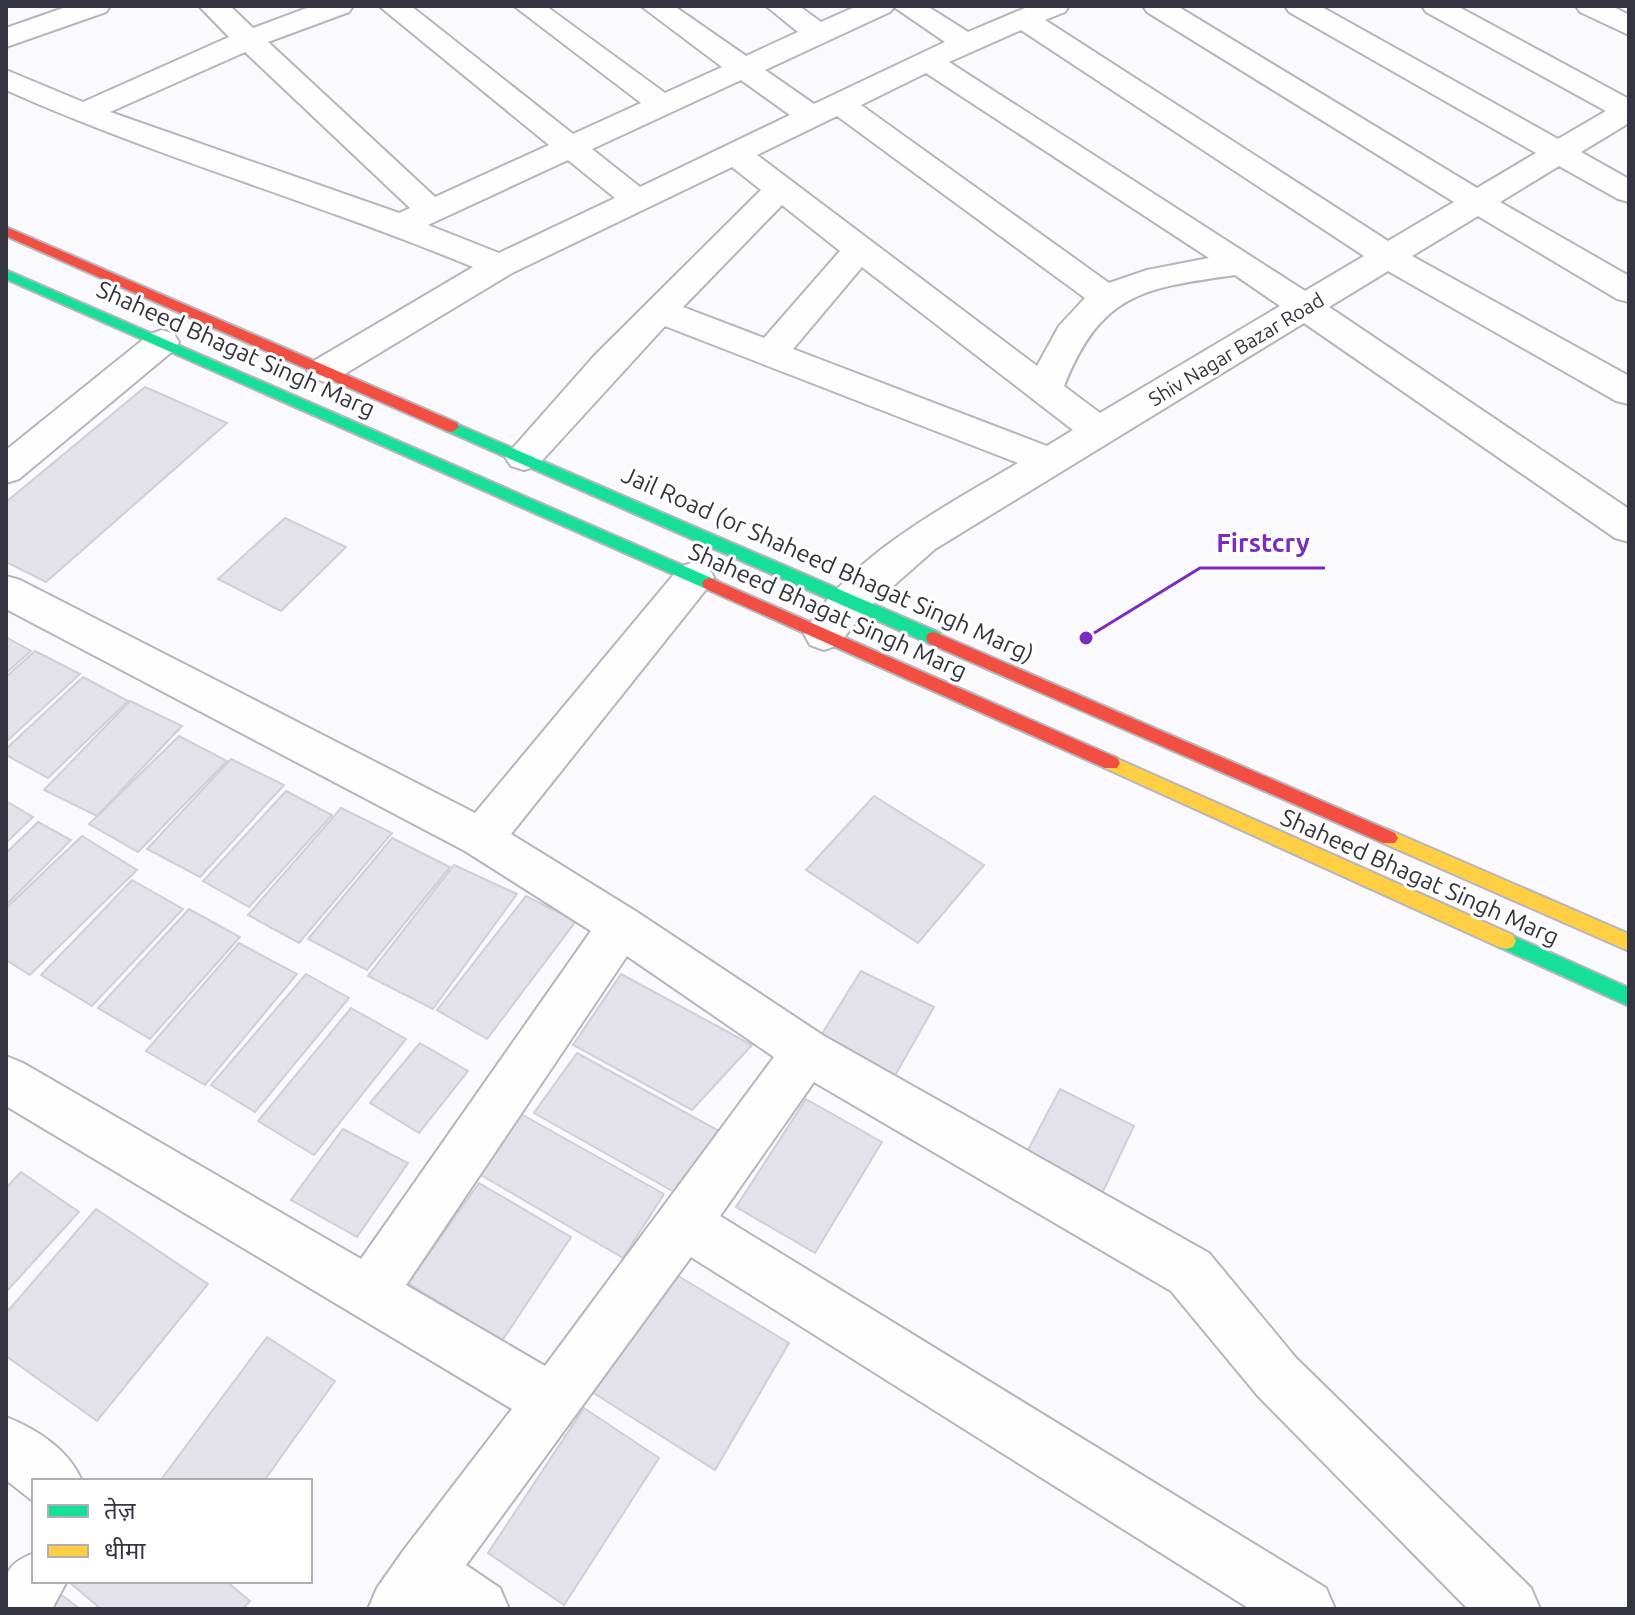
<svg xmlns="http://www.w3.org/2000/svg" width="1635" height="1615" viewBox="0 0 1635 1615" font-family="Ubuntu,'Noto Sans Devanagari',sans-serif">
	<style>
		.building { fill: #e3e2eb; stroke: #d0cfd7; stroke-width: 2 }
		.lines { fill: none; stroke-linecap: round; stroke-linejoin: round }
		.street-casing { stroke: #b6b5bd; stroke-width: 4 }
		.fast-casing { stroke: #b6b5bd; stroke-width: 4 }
		.slow-casing { stroke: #b6b5bd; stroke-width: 4 }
		.jam-casing { stroke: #b6b5bd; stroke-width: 4 }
		.street { fill: #fefeff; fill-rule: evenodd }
		.fast { fill: #16e098; fill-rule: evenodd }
		.slow { fill: #ffcf43; fill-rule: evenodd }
		.jam { fill: #f24e42; fill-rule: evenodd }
		.labels { text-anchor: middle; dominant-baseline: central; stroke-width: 6; stroke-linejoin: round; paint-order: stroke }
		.far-street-label { font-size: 20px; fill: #353441; stroke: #fff }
		.street-label { font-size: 24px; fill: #353441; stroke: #fff }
		.leader { fill: none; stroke: #7b2cbf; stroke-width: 3 }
		.callout-dot { fill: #7b2cbf; stroke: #fff; stroke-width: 3 }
		.callout-label { font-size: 26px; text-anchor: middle; font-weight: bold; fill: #7b2cbf; stroke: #fff; stroke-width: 6; stroke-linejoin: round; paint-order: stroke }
	</style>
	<rect width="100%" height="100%" fill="#faf9fe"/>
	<!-- building -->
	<g class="building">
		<polygon points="145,387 227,423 46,582 6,562 6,502"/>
		<polygon points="285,518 346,547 281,611 218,579"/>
		<polygon points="6,637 31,651 6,673"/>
		<polygon points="35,651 80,674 6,742 6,677"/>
		<polygon points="83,677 128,701 48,778 6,755 6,749"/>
		<polygon points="130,701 182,726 97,816 44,790"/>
		<polygon points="179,736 227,761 138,852 89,824"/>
		<polygon points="231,759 284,785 200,877 147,849"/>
		<polygon points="286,791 332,815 249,907 203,881"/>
		<polygon points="874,796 984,865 918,943 806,870"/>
		<polygon points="6,801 33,817 6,843"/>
		<polygon points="341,808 392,833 299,943 248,915"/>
		<polygon points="38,822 71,840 6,905 6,853"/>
		<polygon points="82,836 137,870 30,975 6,960 6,908"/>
		<polygon points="392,838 450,867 367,970 308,939"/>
		<polygon points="454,865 517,894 433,1009 368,976"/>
		<polygon points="132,880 183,909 92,1006 41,975"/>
		<polygon points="526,896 576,921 487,1039 437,1010"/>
		<polygon points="189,909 240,937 150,1039 98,1008"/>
		<polygon points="239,943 297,974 205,1085 146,1051"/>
		<polygon points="861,971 934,1007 893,1079 818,1040"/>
		<polygon points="306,974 349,998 255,1112 211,1085"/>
		<polygon points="621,974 752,1045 692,1110 573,1045"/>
		<polygon points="351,1008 406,1039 314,1155 258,1121"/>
		<polygon points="420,1043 468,1071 419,1133 370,1103"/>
		<polygon points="577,1053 723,1133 683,1197 534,1113"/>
		<polygon points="1060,1089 1134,1126 1097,1204 1020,1165"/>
		<polygon points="806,1099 882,1142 815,1253 736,1207"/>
		<polygon points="521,1114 664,1194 623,1258 479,1174"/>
		<polygon points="343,1129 408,1163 357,1237 291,1200"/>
		<polygon points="21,1172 79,1212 6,1292 6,1188"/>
		<polygon points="479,1183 571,1237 502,1341 408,1283"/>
		<polygon points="96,1209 208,1284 97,1421 6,1356 6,1313"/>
		<polygon points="670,1271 789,1343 715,1470 592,1392"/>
		<polygon points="267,1337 335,1381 264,1481 160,1481"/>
		<polygon points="584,1408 659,1458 564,1605 488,1553"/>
		<polygon points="226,1581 250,1601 243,1609 101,1609 69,1582"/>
		<polygon points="59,1593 80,1609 46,1609"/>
	</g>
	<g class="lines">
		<!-- street casing -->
		<g class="street-casing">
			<g id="street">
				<polygon points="69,6 110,6 106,12 6,47 6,28"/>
				<path d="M199,6h31l23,22 59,-22h41l-4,6 -81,30 167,155 114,-52 -170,-139h32l162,128 68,-31 -127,-97h32l119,87 57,-26 -81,-61h33l72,50 52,-24 -32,-26h33l22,16 36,-16h70l41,26 62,-26h39l-4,6 -20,8 343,221 66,-39 -307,-190 -4,-6h34l300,182 59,-35 -247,-141 -4,-6h35l238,133 48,-28 -180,-99 -4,-6h35l172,93v24l-48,29 48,27v23l-11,-3 -59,-33 -59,36 129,74v26l-12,-3 -139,-83 -66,40 217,120v28l-13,-3 -228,-130 -59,36 300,202v33l-14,-4 -311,-215 -369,226 -70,62 -27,34 -14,5 -14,-5 -6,-11c41,-76 142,-128 214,-171l-353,-137 -128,140 -13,4 -13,-4 -6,-9 90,-102 166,-165 -29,-23 -220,106 -174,105 -13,4 -13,-4 -5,-8 5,-8 161,-95c-154,-64 -315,-109 -467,-177v-20l77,32 146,-65zM894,7l51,35 -131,62 -49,-34 125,-58zM1021,30l343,226 -59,35 -356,-229zM245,52l165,156 -11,5 -289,-101zM926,73l283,185 -62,12 -38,13 -248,-178zM741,80l49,35 -150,72 -48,-38zM837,116l248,182 -26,28 -22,40 -280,-211zM568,160l47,38 -116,55 -71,-28zM782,205l58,46 -76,87 -81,-31zM862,267l211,163 -26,16 -254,-97zM1235,275l45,31 -180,107 -36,-27c37,-93 79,-98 171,-111z"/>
				<polygon points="1576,6 1612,6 1629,15 1629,35 1580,12"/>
				<polygon points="162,330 174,334 179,342 174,350 19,479 6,483 6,450 150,334"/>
				<path d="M694,562l14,5 6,10 -6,10 -197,247 126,78 187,124 385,217 87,105 235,230 9,21h-72l-210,-213 -87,-105 -357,-209 -94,134 606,372 9,21h-85l-559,-352 -225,308 34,23 9,21h-141l9,-21 26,-37 109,-142 -506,-303v-50l17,7 338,196 230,-328 -126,-80 -459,-242v-33l14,4 455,233 205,-246zM627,956l147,101 -229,309 -139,-81z"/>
				<path d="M6,1417c31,12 63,33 76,64h-48v21l-28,-22z"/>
				<path d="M34,1553v28h33l-15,28h-46c0,-32 -5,-43 28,-56z"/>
			</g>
		</g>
		<!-- fast casing -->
		<g class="fast-casing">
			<g id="fast">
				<polygon points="6,270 716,580 718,584 716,588 704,588 6,279"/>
				<polygon points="452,422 940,633 942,638 934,644 928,643 447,431 445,427"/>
				<polygon points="1506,933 1629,988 1629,1006 1499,947 1496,941 1499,935"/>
			</g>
		</g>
		<!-- slow casing -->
		<g class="slow-casing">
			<g id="slow">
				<polygon points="1111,756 1513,935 1516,941 1513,947 1506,949 1499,947 1105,768 1102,763 1105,758"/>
				<polygon points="1389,830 1629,934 1629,951 1383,843 1380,838 1383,833"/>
			</g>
		</g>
		<!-- jam casing -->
		<g class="jam-casing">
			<g id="jam">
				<polygon points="6,227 457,423 459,427 452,432 447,431 6,236"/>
				<polygon points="710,578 1117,758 1120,763 1117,768 1105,768 704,588 702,584 704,580"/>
				<polygon points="934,632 1395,833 1398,838 1395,843 1383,843 928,643 926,638 928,633"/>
			</g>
		</g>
		<!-- street -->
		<use href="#street" class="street"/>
		<!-- fast -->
		<use href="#fast" class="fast"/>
		<!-- slow -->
		<use href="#slow" class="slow"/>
		<!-- jam -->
		<use href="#jam" class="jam"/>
	</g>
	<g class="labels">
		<!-- far-street labels -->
		<g class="far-street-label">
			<text transform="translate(1236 349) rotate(-31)">Shiv Nagar Bazar Road</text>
		</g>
		<!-- street labels -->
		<g class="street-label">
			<text transform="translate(236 349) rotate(24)">Shaheed Bhagat Singh Marg</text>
			<text transform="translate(828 564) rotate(24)">Jail Road (or Shaheed Bhagat Singh Marg)</text>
			<text transform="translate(828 611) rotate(24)">Shaheed Bhagat Singh Marg</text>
			<text transform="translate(1420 877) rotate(24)">Shaheed Bhagat Singh Marg</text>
		</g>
	</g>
	<!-- callouts -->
	<path class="leader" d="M1086 638L1200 568H1325"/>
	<circle class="callout-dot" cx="1086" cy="638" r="8"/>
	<g class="callout-label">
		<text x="1263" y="552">Firstcry</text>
	</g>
	<!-- border -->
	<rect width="1635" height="1615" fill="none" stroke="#353441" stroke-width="16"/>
	<!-- legend -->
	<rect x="32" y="1479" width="280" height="104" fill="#ffffff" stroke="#aeaeb3" stroke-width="2"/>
	<rect x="48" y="1505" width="40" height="12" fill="#16e098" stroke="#aeaeb3" stroke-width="2"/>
	<text x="104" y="1519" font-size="24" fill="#353441">तेज़</text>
	<rect x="48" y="1545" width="40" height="12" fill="#ffcf43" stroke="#aeaeb3" stroke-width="2"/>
	<text x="104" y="1559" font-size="24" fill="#353441">धीमा</text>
</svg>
